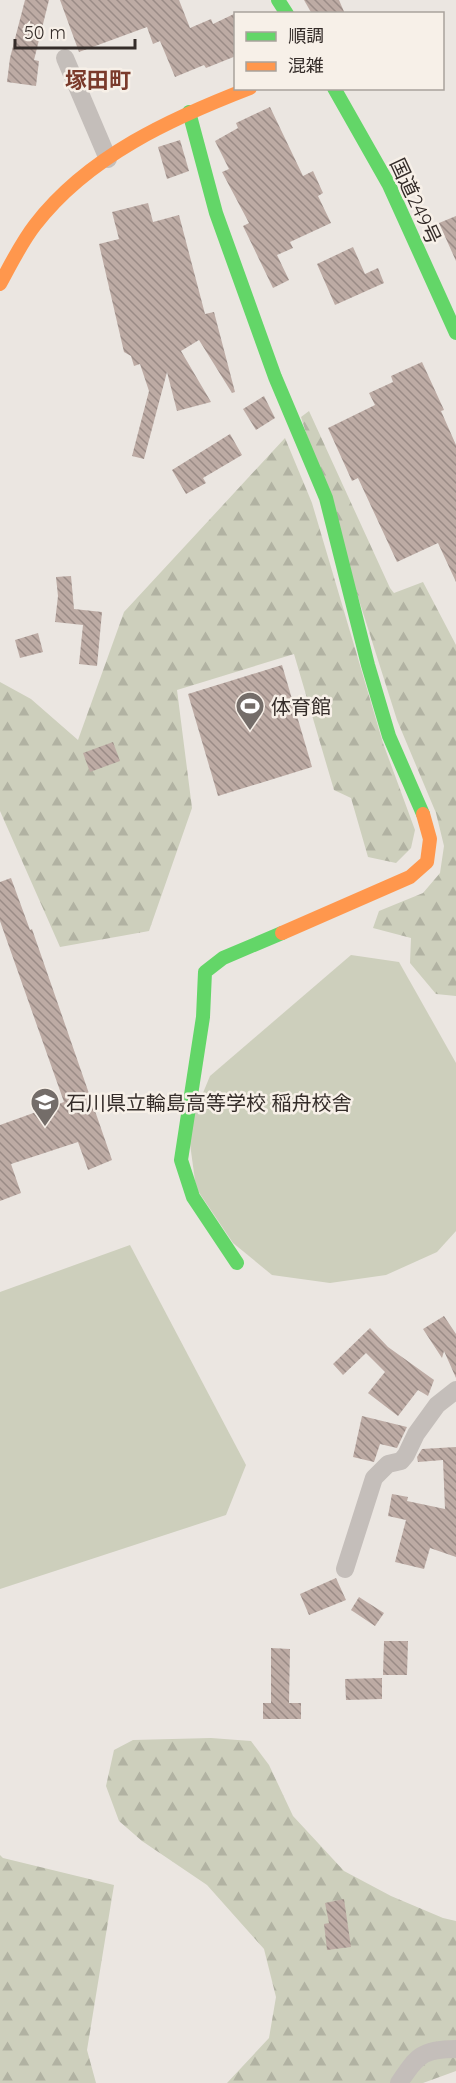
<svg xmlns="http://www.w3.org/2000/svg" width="456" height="2083" viewBox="0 0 456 2083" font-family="Quicksand,'Noto Sans JP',sans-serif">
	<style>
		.forest { fill: url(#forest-firs) }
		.park { fill: #cdcfbc }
		.building { fill: url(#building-back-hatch) }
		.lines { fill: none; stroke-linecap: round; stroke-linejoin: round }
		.street { stroke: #c4beba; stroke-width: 18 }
		.fast { stroke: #63d668; stroke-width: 14 }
		.slow { stroke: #ff974d; stroke-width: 14 }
		.labels { text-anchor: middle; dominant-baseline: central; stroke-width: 5; stroke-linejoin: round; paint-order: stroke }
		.street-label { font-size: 20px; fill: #342c29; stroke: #f7f0e8 }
		.poi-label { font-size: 20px; fill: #342c29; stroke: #f7f0e8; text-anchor: start }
		.quarter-label { font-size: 22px; font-weight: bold; fill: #7a3a2b; stroke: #f7f0e8 }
	</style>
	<defs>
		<pattern id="forest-firs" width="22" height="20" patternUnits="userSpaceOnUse" patternTransform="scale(1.5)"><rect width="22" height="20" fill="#cdcfbc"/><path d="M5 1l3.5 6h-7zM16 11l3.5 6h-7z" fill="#b1b2a2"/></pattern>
		<pattern id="building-back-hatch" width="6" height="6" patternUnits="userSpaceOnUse" patternTransform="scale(1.5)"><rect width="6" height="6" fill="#bdaba4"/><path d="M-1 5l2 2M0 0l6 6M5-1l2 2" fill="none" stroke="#9a8b86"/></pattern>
	</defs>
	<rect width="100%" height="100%" fill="#ebe6e1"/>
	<!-- forest -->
	<g class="forest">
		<polygon points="309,411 390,588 394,593 423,582 456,645 456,996 436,994 410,963 411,938 373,928 379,911 423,893 440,873 444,846 436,813 397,720 301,417"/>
		<polygon points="285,438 312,503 383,743 415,830 411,848 396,863 368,857 351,798 334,790 294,654 177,690 192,808 149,931 60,947 0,811 0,682 31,699 78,740 124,612"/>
		<polygon points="211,1738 251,1741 269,1765 293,1816 344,1871 391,1896 443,1918 456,1921 456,2071 423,2083 227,2083 269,2038 276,1997 264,1949 207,1885 142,1841 119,1821 106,1786 114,1750 133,1740"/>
		<polygon points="0,1855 3,1858 114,1885 87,2050 96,2083 0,2083"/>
	</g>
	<!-- park -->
	<g class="park">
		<polygon points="351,955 399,962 456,1063 456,1231 437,1252 386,1275 330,1283 272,1275 233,1243 196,1188 188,1129 210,1076"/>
		<polygon points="130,1245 246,1465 226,1515 0,1589 0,1292"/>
	</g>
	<!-- building -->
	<g class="building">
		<polygon points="25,0 49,0 34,60 39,61 36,86 7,82 10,58"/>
		<polygon points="60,0 179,0 190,28 211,19 213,24 236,13 236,56 206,68 204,65 175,77 160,41 153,44 147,27 79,52"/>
		<polygon points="304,0 339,0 345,14 312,14"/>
		<polygon points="270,107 303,176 313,171 323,193 318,196 331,223 290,242 293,248 277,255 289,280 273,288 243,226 249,223 222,172 229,169 215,141 238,128 236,123"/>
		<polygon points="180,140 189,171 167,179 158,147"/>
		<polygon points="148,203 153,222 179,215 205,314 214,312 235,392 232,393 199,340 181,351 211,402 177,411 167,372 144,459 132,456 149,391 140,364 134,366 131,356 124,352 99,244 119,239 112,212"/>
		<polygon points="456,216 456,261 439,223"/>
		<polygon points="353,247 365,274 378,268 384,283 335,305 317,264"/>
		<polygon points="422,362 444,410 441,411 456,445 456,582 438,543 397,562 358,478 352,481 328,428 375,405 369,393 393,382 391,376"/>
		<polygon points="264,396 275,418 256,430 243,409"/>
		<polygon points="230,434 242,455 203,478 206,483 186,494 172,470"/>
		<polygon points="71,576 74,609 102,612 97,666 79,664 83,625 55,622 58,596 56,577"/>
		<polygon points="38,633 43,652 20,658 15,640"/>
		<polygon points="282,665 312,767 218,796 188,694"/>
		<polygon points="113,742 120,761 90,772 83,753"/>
		<polygon points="11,878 30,930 32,929 112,1160 88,1170 78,1142 11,1164 21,1193 0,1201 0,1125 64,1102 0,921 0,882"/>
		<polygon points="444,1316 456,1334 456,1378 444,1351 442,1358 423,1329"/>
		<polygon points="370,1328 388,1347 434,1380 428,1396 418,1390 398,1416 368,1393 385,1372 366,1353 343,1375 333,1364"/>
		<polygon points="362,1416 407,1427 397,1448 380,1444 374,1462 353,1457"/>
		<polygon points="456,1447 456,1557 430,1548 424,1569 395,1562 406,1520 388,1516 392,1494 408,1497 407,1501 445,1509 443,1460 418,1462 417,1457 422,1449"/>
		<polygon points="336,1578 346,1600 309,1615 300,1594"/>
		<polygon points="359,1597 384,1613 375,1626 351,1610"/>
		<polygon points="384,1641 408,1641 407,1675 383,1675"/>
		<polygon points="271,1648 290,1649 289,1703 301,1703 301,1719 263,1719 263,1703 271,1703"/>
		<polygon points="382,1678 382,1699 346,1700 345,1679"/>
		<polygon points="344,1899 351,1947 327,1950 324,1924 329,1923 325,1903"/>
	</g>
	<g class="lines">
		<!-- street -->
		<g class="street">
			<polyline points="65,58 108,159"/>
			<polyline points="345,1569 374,1478 388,1464 401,1461 406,1455 416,1434 437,1405 456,1390"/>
			<path d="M399,2083c18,-27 23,-34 57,-34"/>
		</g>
		<!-- fast -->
		<g class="fast">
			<polyline points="278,0 287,14"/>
			<polyline points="334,88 389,185 456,333"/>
			<polyline points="189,112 216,213 275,377 326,498 368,665 389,736 423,814"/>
			<polyline points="237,1263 193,1197 181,1160 203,1017 205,972 223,958 282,933"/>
		</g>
		<!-- slow -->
		<g class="slow">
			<path d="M0,284c11,-20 21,-41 35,-59 53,-69 137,-107 215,-137"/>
			<polyline points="282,933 410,877 427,862 430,839 423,814"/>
		</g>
	</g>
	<!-- icons -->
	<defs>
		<g id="stadium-pin" transform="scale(1.5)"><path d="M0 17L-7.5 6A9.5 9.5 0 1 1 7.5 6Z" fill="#746d69" stroke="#f7f0e8"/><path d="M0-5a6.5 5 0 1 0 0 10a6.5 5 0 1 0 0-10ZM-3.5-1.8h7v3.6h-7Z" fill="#fff"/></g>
		<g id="school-pin" transform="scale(1.5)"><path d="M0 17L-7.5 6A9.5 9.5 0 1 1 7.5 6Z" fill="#746d69" stroke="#f7f0e8"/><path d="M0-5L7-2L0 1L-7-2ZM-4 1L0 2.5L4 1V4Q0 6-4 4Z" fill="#fff"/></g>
	</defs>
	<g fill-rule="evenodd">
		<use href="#stadium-pin" x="250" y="706"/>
		<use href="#school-pin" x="45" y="1102"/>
	</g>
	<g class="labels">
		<!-- street labels -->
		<g class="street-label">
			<text transform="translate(416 201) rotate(65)">国道249号</text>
		</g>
		<!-- poi labels -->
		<g class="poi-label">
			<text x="271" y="706">体育館</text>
			<text x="66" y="1102">石川県立輪島高等学校 稲舟校舎</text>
		</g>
		<!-- quarter labels -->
		<g class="quarter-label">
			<text x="98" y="80">塚田町</text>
		</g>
	</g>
	<!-- legend -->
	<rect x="234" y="12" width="210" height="78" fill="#f7f0e8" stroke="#a9a29c" stroke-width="1.5"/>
	<rect x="246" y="32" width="30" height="9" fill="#63d668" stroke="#a9a29c" stroke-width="1.5"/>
	<text x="288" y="42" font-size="18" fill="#342c29">順調</text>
	<rect x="246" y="62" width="30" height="9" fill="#ff974d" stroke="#a9a29c" stroke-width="1.5"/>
	<text x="288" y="72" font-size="18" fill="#342c29">混雑</text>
	<!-- scale -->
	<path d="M15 39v9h120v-9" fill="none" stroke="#342c29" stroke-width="3"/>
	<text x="24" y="39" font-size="18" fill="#342c29" stroke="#f7f0e8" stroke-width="4.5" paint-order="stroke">50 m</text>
</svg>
